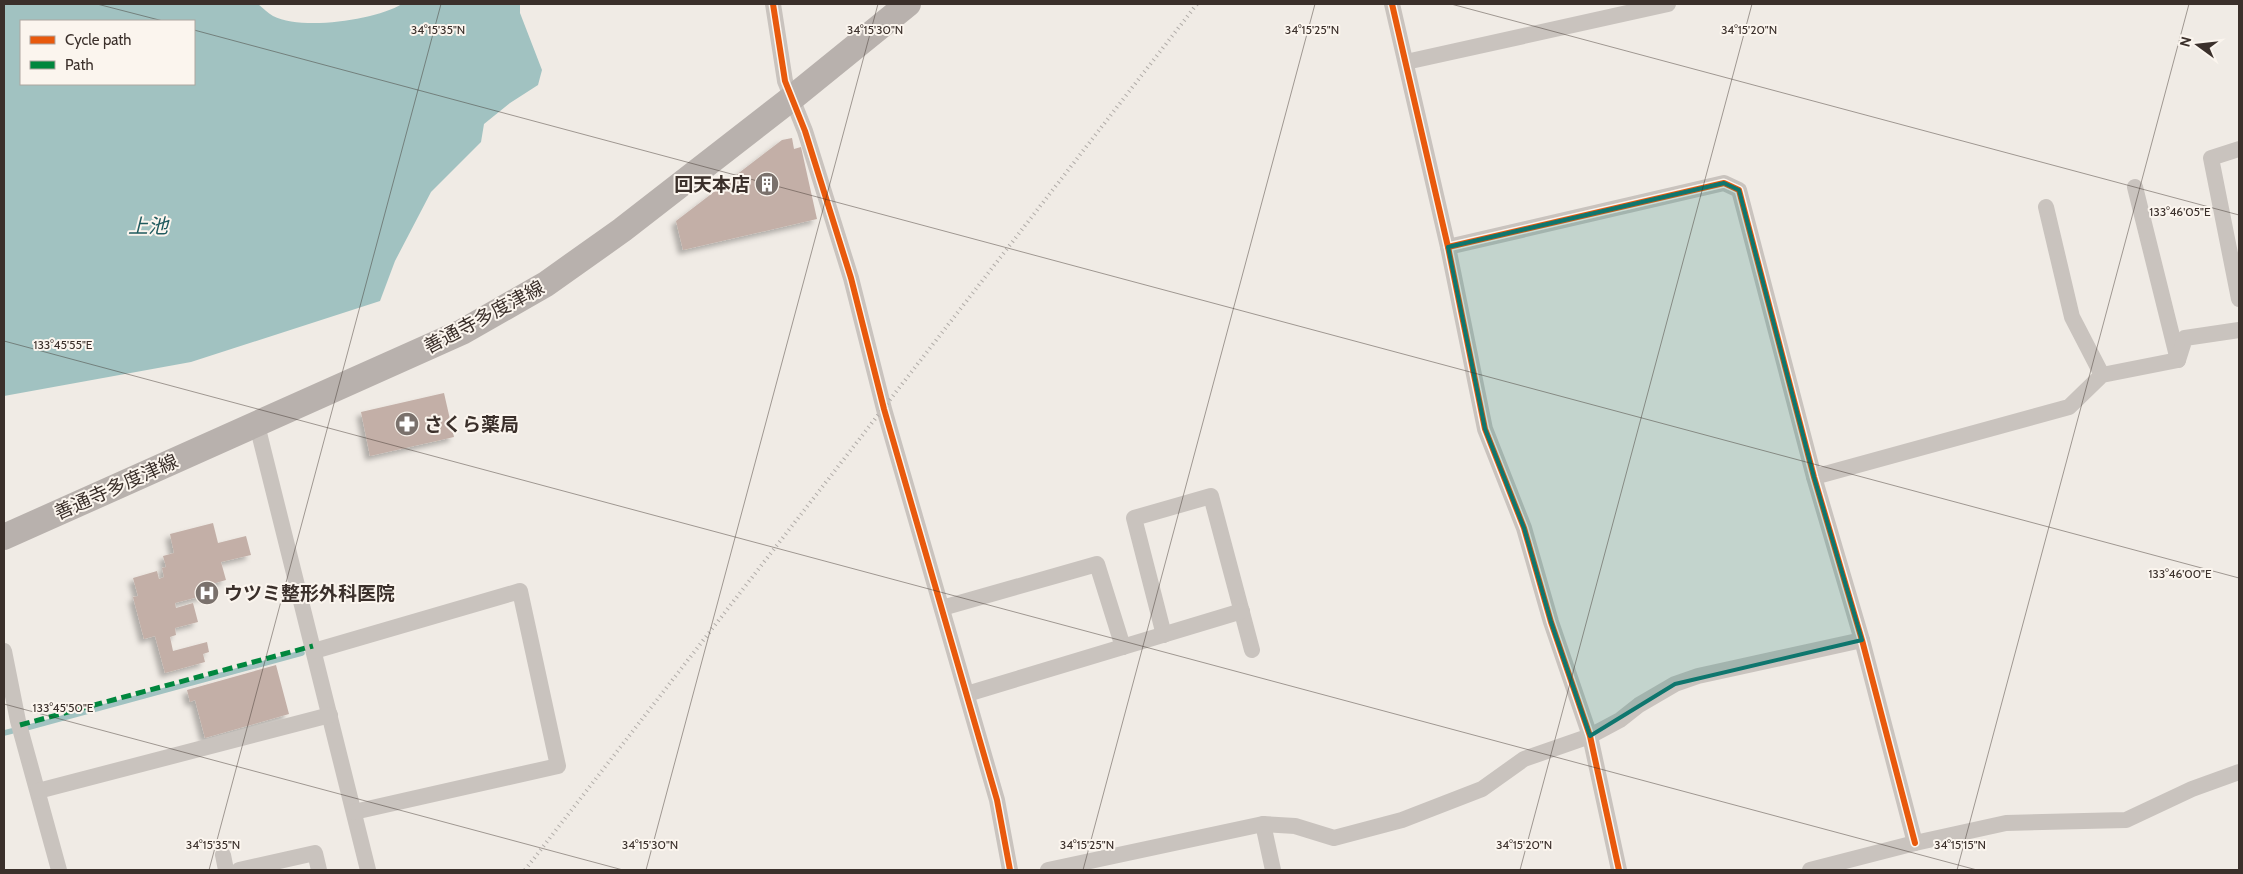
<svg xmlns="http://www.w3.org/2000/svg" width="2243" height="874" viewBox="0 0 2243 874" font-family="Cabin,'Noto Sans JP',sans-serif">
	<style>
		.water { fill: #a1c2c1; fill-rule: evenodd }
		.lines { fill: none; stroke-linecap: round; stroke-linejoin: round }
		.stream { stroke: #a1c2c1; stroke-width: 5.5 }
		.building { fill: #c3afa7; filter: url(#shadow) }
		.street { stroke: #c9c3be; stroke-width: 16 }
		.primary { stroke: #b8b1ad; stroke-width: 26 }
		.rail { stroke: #b1aca8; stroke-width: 4; stroke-dasharray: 1 4; stroke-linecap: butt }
		.quiet { stroke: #00873e; stroke-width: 5; stroke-dasharray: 10 5; stroke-linecap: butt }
		.cycleway-casing { stroke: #fbf5ee; stroke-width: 9 }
		.cycleway { stroke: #e8590c; stroke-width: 6 }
		.marked { fill: #0f766e; fill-opacity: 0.2; stroke: #0f766e; stroke-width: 4; stroke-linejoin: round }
		.ticks { fill: none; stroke: #3b302b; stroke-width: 1; stroke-opacity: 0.45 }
		.labels { text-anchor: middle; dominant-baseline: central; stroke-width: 4; stroke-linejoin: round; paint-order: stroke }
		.poi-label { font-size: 19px; font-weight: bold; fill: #3b302b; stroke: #fbf5ee; text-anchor: start }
		.street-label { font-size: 19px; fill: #3b302b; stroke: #fbf5ee }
		.water-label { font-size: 20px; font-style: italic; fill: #1f5a5e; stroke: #fbf5ee }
		.ticks-label { font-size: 12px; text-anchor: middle; fill: #3b302b; stroke: #fbf5ee; stroke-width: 4; stroke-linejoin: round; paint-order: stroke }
	</style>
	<defs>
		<filter id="shadow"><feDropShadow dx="-4.5" dy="4.5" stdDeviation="2.5" flood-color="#0004"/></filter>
	</defs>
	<rect width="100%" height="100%" fill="#f0ebe5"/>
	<!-- water -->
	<path class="water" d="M4,4h254c5,4 10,9 15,12 30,15 102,4 129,-12h118v9l22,57 -4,15 -28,18 -26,21 -3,18 -50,50 -36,69 -15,40 -189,61 -187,34zM21,21h173v63h-173z"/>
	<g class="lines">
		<!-- stream -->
		<g class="stream">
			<polyline points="26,728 302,653"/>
			<polyline points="4,733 12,731"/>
		</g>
	</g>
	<!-- building -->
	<g class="building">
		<polygon points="792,138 794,149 801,147 817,219 683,250 676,221 782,140"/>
		<polygon points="444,393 454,437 370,456 361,412"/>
		<polygon points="213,523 218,543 246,536 251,555 221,562 226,580 212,584 214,593 175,603 176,608 193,603 198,622 175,628 176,635 170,637 173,651 207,642 209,652 203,654 205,662 165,673 155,636 144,639 133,597 138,596 133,578 157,571 159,579 164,577 162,568 166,567 163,556 174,553 170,534"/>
		<polygon points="276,665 289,714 205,738 195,700 190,702 187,690"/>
	</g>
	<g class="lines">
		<!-- street -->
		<g class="street">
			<polyline points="773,4 785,81 805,131 851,278 884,409 997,800 1010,870"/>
			<polyline points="1392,4 1448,247 1485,429 1524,528 1551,622 1590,736 1619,870"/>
			<polyline points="1406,62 1668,4"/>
			<polyline points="2239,149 2211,158 2239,299"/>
			<polyline points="2135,187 2178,360"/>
			<polyline points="2046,207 2072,317 2102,375"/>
			<polyline points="1448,247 1724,183 1739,190 1814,477 1862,640 1915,843"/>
			<polyline points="257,425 368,870"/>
			<polyline points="1814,477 2069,407 2102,375 2178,360 2185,338 2239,330"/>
			<polyline points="942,608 1097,564 1123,647"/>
			<polyline points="1164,635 1134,518 1211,496 1252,650"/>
			<polyline points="4,651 18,721 59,870"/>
			<polyline points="314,651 520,591 558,766 354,812"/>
			<polyline points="967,694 1242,611"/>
			<polyline points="38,791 330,715"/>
			<polyline points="1263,824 1273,870"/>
			<polyline points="223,855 226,870"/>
			<polyline points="239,870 315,853 319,870"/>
			<polyline points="1048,870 1263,824 1295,826 1334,838 1402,820 1482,789 1524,759 1590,736 1620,720 1639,705 1675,684 1698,676 1862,640"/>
			<polyline points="1810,870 1915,843 2006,823 2126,820 2192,789 2239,772"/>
		</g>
		<!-- primary -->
		<polyline class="primary" points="4,537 462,332 546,284 622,230 792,98 908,4"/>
		<!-- rail -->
		<polyline class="rail" points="525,870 1197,4"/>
		<!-- quiet -->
		<polyline class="quiet" points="20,725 313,646"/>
		<!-- cycleway casing -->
		<g class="cycleway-casing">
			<g id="cycleway">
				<polyline points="773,4 785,81 805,131 851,278 884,409 997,800 1010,870"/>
				<polyline points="1392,4 1448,247 1485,429 1524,528 1551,622 1590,736 1619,870"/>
				<polyline points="1448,247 1724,183 1739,190 1814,477 1862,640 1915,843"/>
			</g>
		</g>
		<!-- cycleway -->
		<use href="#cycleway" class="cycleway"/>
	</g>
	<!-- marked area -->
	<path class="marked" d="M1724,183l15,7 75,287 48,163 -187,44 -85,52 -39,-114 -27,-94 -39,-99 -37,-182z"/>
	<!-- ticks -->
	<path class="ticks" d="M97,4l66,17M1451,4l788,211M4,7l1,-3M194,30l2045,548M4,341l1973,529M4,704l619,166M209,870l232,-866M646,870l232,-866M1083,870l232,-866M1520,870l232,-866M1957,870l232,-866"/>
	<!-- icons -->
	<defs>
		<g id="building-disc" transform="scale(1.25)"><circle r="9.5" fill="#7a716c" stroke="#fbf5ee"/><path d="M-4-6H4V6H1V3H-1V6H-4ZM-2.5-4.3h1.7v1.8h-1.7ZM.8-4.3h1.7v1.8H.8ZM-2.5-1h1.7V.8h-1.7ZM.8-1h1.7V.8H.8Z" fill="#fff"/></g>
		<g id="pharmacy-disc" transform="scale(1.25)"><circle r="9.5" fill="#7a716c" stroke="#fbf5ee"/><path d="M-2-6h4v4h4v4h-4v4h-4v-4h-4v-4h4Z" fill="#fff"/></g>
		<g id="hospital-disc" transform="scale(1.25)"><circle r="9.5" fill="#7a716c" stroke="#fbf5ee"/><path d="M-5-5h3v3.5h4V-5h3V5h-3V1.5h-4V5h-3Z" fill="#fff"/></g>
	</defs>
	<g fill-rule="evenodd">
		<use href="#building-disc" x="767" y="184"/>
		<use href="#pharmacy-disc" x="407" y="424"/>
		<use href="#hospital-disc" x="207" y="593"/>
	</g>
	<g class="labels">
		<!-- poi labels -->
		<g class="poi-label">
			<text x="750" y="184" text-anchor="end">回天本店</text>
			<text x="424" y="424">さくら薬局</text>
			<text x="224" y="593">ウツミ整形外科医院</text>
		</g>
		<!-- street labels -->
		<g class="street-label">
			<text transform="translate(484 317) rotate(-28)">善通寺多度津線</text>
			<text transform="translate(116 487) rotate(-24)">善通寺多度津線</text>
		</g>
		<!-- water labels -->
		<g class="water-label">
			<text x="148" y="226">上池</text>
		</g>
	</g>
	<g class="ticks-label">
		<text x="438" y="34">34°15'35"N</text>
		<text x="875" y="34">34°15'30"N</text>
		<text x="1312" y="34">34°15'25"N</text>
		<text x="1749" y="34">34°15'20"N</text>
		<text x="2180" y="216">133°46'05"E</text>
		<text x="63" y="349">133°45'55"E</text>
		<text x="2180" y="578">133°46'00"E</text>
		<text x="63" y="712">133°45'50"E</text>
		<text x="213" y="849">34°15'35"N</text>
		<text x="650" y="849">34°15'30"N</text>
		<text x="1087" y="849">34°15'25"N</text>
		<text x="1524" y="849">34°15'20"N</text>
		<text x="1960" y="849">34°15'15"N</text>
	</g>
	<!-- border -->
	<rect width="2243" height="874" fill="none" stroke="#3b302b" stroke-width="10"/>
	<!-- legend -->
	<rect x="20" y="20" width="175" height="65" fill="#fbf5ee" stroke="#aea6a0"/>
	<rect x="30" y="36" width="25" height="8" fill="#e8590c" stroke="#aea6a0"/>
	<text x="65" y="45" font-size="15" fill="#3b302b">Cycle path</text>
	<rect x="30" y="61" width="25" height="8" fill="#00873e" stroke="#aea6a0"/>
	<text x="65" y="70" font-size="15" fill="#3b302b">Path</text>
	<!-- north arrow -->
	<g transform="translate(2198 45) rotate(285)" stroke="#fbf5ee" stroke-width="4" paint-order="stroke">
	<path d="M0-4L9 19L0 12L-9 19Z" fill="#3b302b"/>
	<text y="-8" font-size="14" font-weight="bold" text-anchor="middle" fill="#3b302b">N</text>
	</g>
</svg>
